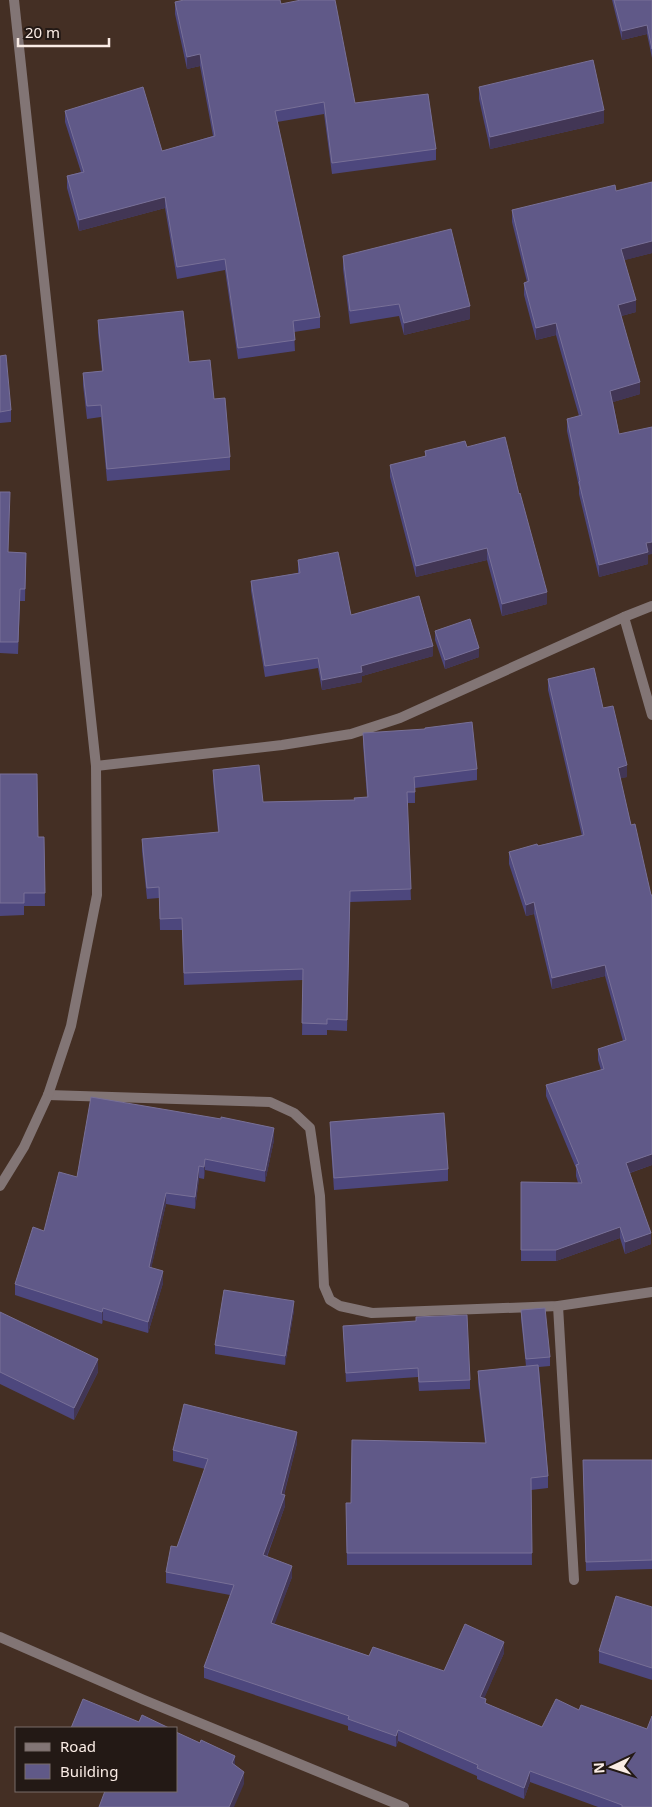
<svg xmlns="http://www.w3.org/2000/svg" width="652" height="1807" viewBox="0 0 652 1807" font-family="'Noto Sans',sans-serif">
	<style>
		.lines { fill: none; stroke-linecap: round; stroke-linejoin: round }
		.street { stroke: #827575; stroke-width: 10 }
		.wall { fill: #4d477d }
		.shaded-wall { fill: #423655 }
		.building { fill: #605988; stroke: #787097 }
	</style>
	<rect width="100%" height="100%" fill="#442f24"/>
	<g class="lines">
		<!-- street -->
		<g class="street">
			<polyline points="624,617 652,715"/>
			<polyline points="96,766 282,745 351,734 400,718 624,617 652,606"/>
			<polyline points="48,1095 270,1102 294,1113 310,1128 320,1196 324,1286 330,1300 340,1306 372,1313 558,1306 652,1292"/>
			<polyline points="0,1186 24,1147 48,1095 71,1026 97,895 96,766 14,0"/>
			<polyline points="558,1306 574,1580"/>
			<polyline points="0,1637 144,1700 404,1807"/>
		</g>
	</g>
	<!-- wall -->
	<g class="wall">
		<polygon points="612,0 652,0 652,58 647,34 622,40"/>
		<polygon points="175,2 281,4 355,103 436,149 436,160 332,174 324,114 277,122 320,317 320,328 294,332 295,351 238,359 225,270 177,279 165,208 79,231 67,188 67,176 81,172 65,122 65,111 162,151 213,136 200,66 187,69 175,14"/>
		<polygon points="479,87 604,123 490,149 479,99"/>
		<polygon points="652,182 652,253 624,260 636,312 621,316 640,394 613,402 619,434 648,555 648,564 599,577 579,494 579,487 567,431 567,419 579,416 556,335 536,340 524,295 524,283 527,282 512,222 512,210 616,191"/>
		<polygon points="343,256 470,319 404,335 399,316 350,324 343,269"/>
		<polygon points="98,320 189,362 214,399 230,457 230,470 107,481 101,417 87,419 83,385 83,373 102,371 98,333"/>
		<polygon points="0,356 11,410 11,422 0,423"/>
		<polygon points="467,447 547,604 502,616 487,560 416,577 390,477 390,465 425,457 425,451"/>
		<polygon points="0,492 8,552 26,553 25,601 20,601 18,654 0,653"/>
		<polygon points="298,560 351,615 433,656 362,676 362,682 322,690 318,668 265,677 251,591 251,581 298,573"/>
		<polygon points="435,631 479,657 445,669 435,640"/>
		<polygon points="548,679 603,708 627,777 620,778 631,825 651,895 652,895 652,1165 630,1173 651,1244 625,1254 620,1238 556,1261 521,1261 521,1182 578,1183 576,1176 576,1168 546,1096 546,1085 601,1070 598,1060 598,1049 623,1041 605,976 552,989 534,914 526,916 509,864 509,852 582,836 548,690"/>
		<polygon points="363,733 477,769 477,780 415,788 415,803 407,803 411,900 350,902 347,1031 327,1030 327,1035 302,1035 303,980 184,985 182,930 160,930 159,898 147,899 142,851 142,839 218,832 213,781 213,770 263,802 355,800 367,797 363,744"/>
		<polygon points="0,774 38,837 44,837 45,906 24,906 24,915 0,916"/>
		<polygon points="330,1122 448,1169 448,1181 334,1190 330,1134"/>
		<polygon points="274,1140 265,1182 205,1170 204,1179 199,1178 195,1209 166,1204 151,1268 163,1283 148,1333 103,1320 102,1324 15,1295 15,1284 44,1231 77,1177"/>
		<polygon points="294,1310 285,1365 215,1354 215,1345"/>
		<polygon points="521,1310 550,1357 550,1366 539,1367 548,1476 548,1488 531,1490 532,1565 347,1565 346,1503 351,1503 485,1443 478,1383 478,1371 526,1366 521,1319"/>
		<polygon points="0,1312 98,1372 74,1420 0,1384"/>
		<polygon points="343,1326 470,1380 470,1389 419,1391 418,1377 346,1382"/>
		<polygon points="297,1443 284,1495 285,1506 267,1557 292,1577 274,1624 369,1656 444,1671 504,1653 484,1698 486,1703 652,1807 598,1807 530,1782 524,1799 477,1779 477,1776 398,1741 396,1747 348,1730 348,1726 204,1678 204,1667 230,1595 166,1583 166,1572 177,1547 205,1469 173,1461 173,1450"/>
		<polygon points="583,1460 652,1460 652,1569 586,1571"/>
		<polygon points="652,1607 652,1680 599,1663 599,1651"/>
	</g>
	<!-- shaded-wall -->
	<g class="shaded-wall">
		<polygon points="647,25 647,34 622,40 622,31"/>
		<polygon points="200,54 200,66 187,69 187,57"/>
		<polygon points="604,110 604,123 490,149 490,137"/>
		<polygon points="165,197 165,208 79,231 79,220"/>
		<polygon points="652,241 652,253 621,261 621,249"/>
		<polygon points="636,300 636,312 618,317 618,305"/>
		<polygon points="470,306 470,319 404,335 404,323"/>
		<polygon points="556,323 556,335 536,340 536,328"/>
		<polygon points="640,382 640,394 610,403 610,391"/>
		<polygon points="652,542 652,554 648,555 648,564 599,577 599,565 646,543"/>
		<polygon points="487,548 487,560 416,577 416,566"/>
		<polygon points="547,592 547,604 502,616 502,604"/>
		<polygon points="433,646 433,656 362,676 362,682 322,690 322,680 361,666"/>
		<polygon points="479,648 479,657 445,669 445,660"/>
		<polygon points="627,765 627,777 618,779 618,768"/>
		<polygon points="534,902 534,914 526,916 526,905"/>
		<polygon points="605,965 605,976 552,989 552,978"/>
		<polygon points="274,1128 274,1140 265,1182 265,1171"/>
		<polygon points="652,1154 652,1165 626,1174 626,1163"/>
		<polygon points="205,1159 205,1170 204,1179 204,1167"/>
		<polygon points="199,1166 199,1178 195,1209 195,1197"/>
		<polygon points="166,1193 166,1204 149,1278 149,1267"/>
		<polygon points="620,1227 620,1238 556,1261 556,1250"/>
		<polygon points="651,1233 651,1244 625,1254 625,1242"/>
		<polygon points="163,1271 163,1283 148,1333 148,1322"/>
		<polygon points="294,1301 294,1310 285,1365 285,1356"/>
		<polygon points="103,1308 103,1320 102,1324 102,1312"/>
		<polygon points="98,1359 98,1372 74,1420 74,1408"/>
		<polygon points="297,1432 297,1443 281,1505 281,1494"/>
		<polygon points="285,1495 285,1506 263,1566 263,1555"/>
		<polygon points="292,1566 292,1577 271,1634 271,1623"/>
		<polygon points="504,1642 504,1653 480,1708 480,1697"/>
		<polygon points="398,1730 398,1741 396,1747 396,1736"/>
		<polygon points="235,1756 235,1768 232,1763"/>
		<polygon points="530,1771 530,1782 524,1799 524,1788"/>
		<polygon points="244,1772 244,1784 234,1807 229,1807"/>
	</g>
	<!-- building -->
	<g class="building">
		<polygon points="184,0 280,0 281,4 301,0 335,0 355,103 428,94 436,149 332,163 324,102 275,111 320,317 293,321 295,340 238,348 225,259 177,267 165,197 79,220 67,176 84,172 65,111 143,87 162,151 215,136 200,54 187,57 175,2"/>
		<polygon points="614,0 652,0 652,49 647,25 622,31"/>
		<polygon points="593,60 604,110 490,137 479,87"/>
		<polygon points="652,182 652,241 621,249 636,300 618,305 640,382 610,391 619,434 652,427 652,542 646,543 648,552 599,565 579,482 580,481 567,419 582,415 556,323 536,328 524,283 529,281 512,210 615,185 616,191"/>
		<polygon points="451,229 470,306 404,323 399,304 350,311 343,256"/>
		<polygon points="183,311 189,362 210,360 214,399 225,398 230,457 107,469 101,405 87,406 83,373 103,371 98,320"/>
		<polygon points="6,355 11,410 0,412 0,356"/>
		<polygon points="505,437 519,494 520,493 547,592 502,604 487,548 416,566 390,465 426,456 425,451 465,441 467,447"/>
		<polygon points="0,492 10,492 8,552 26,553 25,589 20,589 18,642 0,642"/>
		<polygon points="338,552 351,615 419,596 433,646 361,666 362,672 322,680 318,658 265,666 251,581 300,573 298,560"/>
		<polygon points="470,619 479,648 445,660 435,631"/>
		<polygon points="594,668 603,708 613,706 627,765 618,768 631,825 635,824 651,895 652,895 652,1154 626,1163 651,1233 625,1242 620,1227 556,1250 521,1250 521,1182 582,1183 576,1165 579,1164 546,1085 604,1069 598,1049 626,1040 605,965 552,978 534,902 526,905 509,852 537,844 538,846 584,835 548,679"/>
		<polygon points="472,722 477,769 414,777 415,792 407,792 411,889 350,891 347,1020 327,1019 327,1024 302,1023 303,969 184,973 182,918 160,919 159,887 147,888 142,839 219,832 213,770 259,765 263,802 355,800 354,798 368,797 363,733 425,729 425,728"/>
		<polygon points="0,774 37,774 38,837 44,837 45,893 24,893 24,903 0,903"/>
		<polygon points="91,1097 221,1119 221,1117 274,1128 265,1171 205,1159 204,1167 199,1166 195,1197 166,1193 149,1267 163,1271 148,1322 103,1308 102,1312 15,1284 33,1227 44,1231 59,1172 77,1177"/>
		<polygon points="444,1113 448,1169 334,1178 330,1122"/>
		<polygon points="224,1290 294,1301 285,1356 215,1345"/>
		<polygon points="545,1308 550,1357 526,1359 521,1310"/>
		<polygon points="0,1312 98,1359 74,1408 0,1372"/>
		<polygon points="467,1315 470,1380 419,1382 418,1368 346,1373 343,1326 416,1321 416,1317"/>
		<polygon points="538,1365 548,1476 531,1478 532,1553 347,1553 346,1503 351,1503 352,1440 486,1443 478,1371"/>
		<polygon points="184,1404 297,1432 281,1494 285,1495 263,1555 292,1566 271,1623 369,1656 373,1647 444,1671 465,1624 504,1642 480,1697 486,1699 485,1703 542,1727 556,1699 579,1710 581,1705 647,1729 652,1716 652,1807 622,1807 622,1805 530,1771 524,1788 477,1768 478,1765 398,1730 396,1736 348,1719 349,1716 204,1667 234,1585 166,1572 171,1546 177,1547 208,1459 173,1450"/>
		<polygon points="583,1460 652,1460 652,1560 586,1562"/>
		<polygon points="616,1596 652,1607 652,1668 599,1651"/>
		<polygon points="83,1699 139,1722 142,1715 169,1728 71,1728"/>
		<polygon points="176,1732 200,1743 201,1740 235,1756 232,1763 244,1772 229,1807 99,1807 105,1791 176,1791"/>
	</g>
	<!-- legend -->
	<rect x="15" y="1727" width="162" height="65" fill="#231915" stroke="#796d68"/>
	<rect x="25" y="1743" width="25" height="8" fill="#827575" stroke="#796d68"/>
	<text x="60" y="1752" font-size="15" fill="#faece5">Road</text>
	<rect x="25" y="1764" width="25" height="15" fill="#605988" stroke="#796d68"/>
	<text x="60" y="1777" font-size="15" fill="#faece5">Building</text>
	<!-- north arrow -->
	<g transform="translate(612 1767) rotate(266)" stroke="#231915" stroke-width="4" paint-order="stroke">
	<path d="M0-4L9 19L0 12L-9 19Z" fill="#faece5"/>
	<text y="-8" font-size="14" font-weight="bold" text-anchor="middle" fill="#faece5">N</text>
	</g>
	<!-- scale -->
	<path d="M18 38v8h91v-8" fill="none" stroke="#faece5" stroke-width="2.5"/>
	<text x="25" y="38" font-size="15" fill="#faece5" stroke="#231915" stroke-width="4" paint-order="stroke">20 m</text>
</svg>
